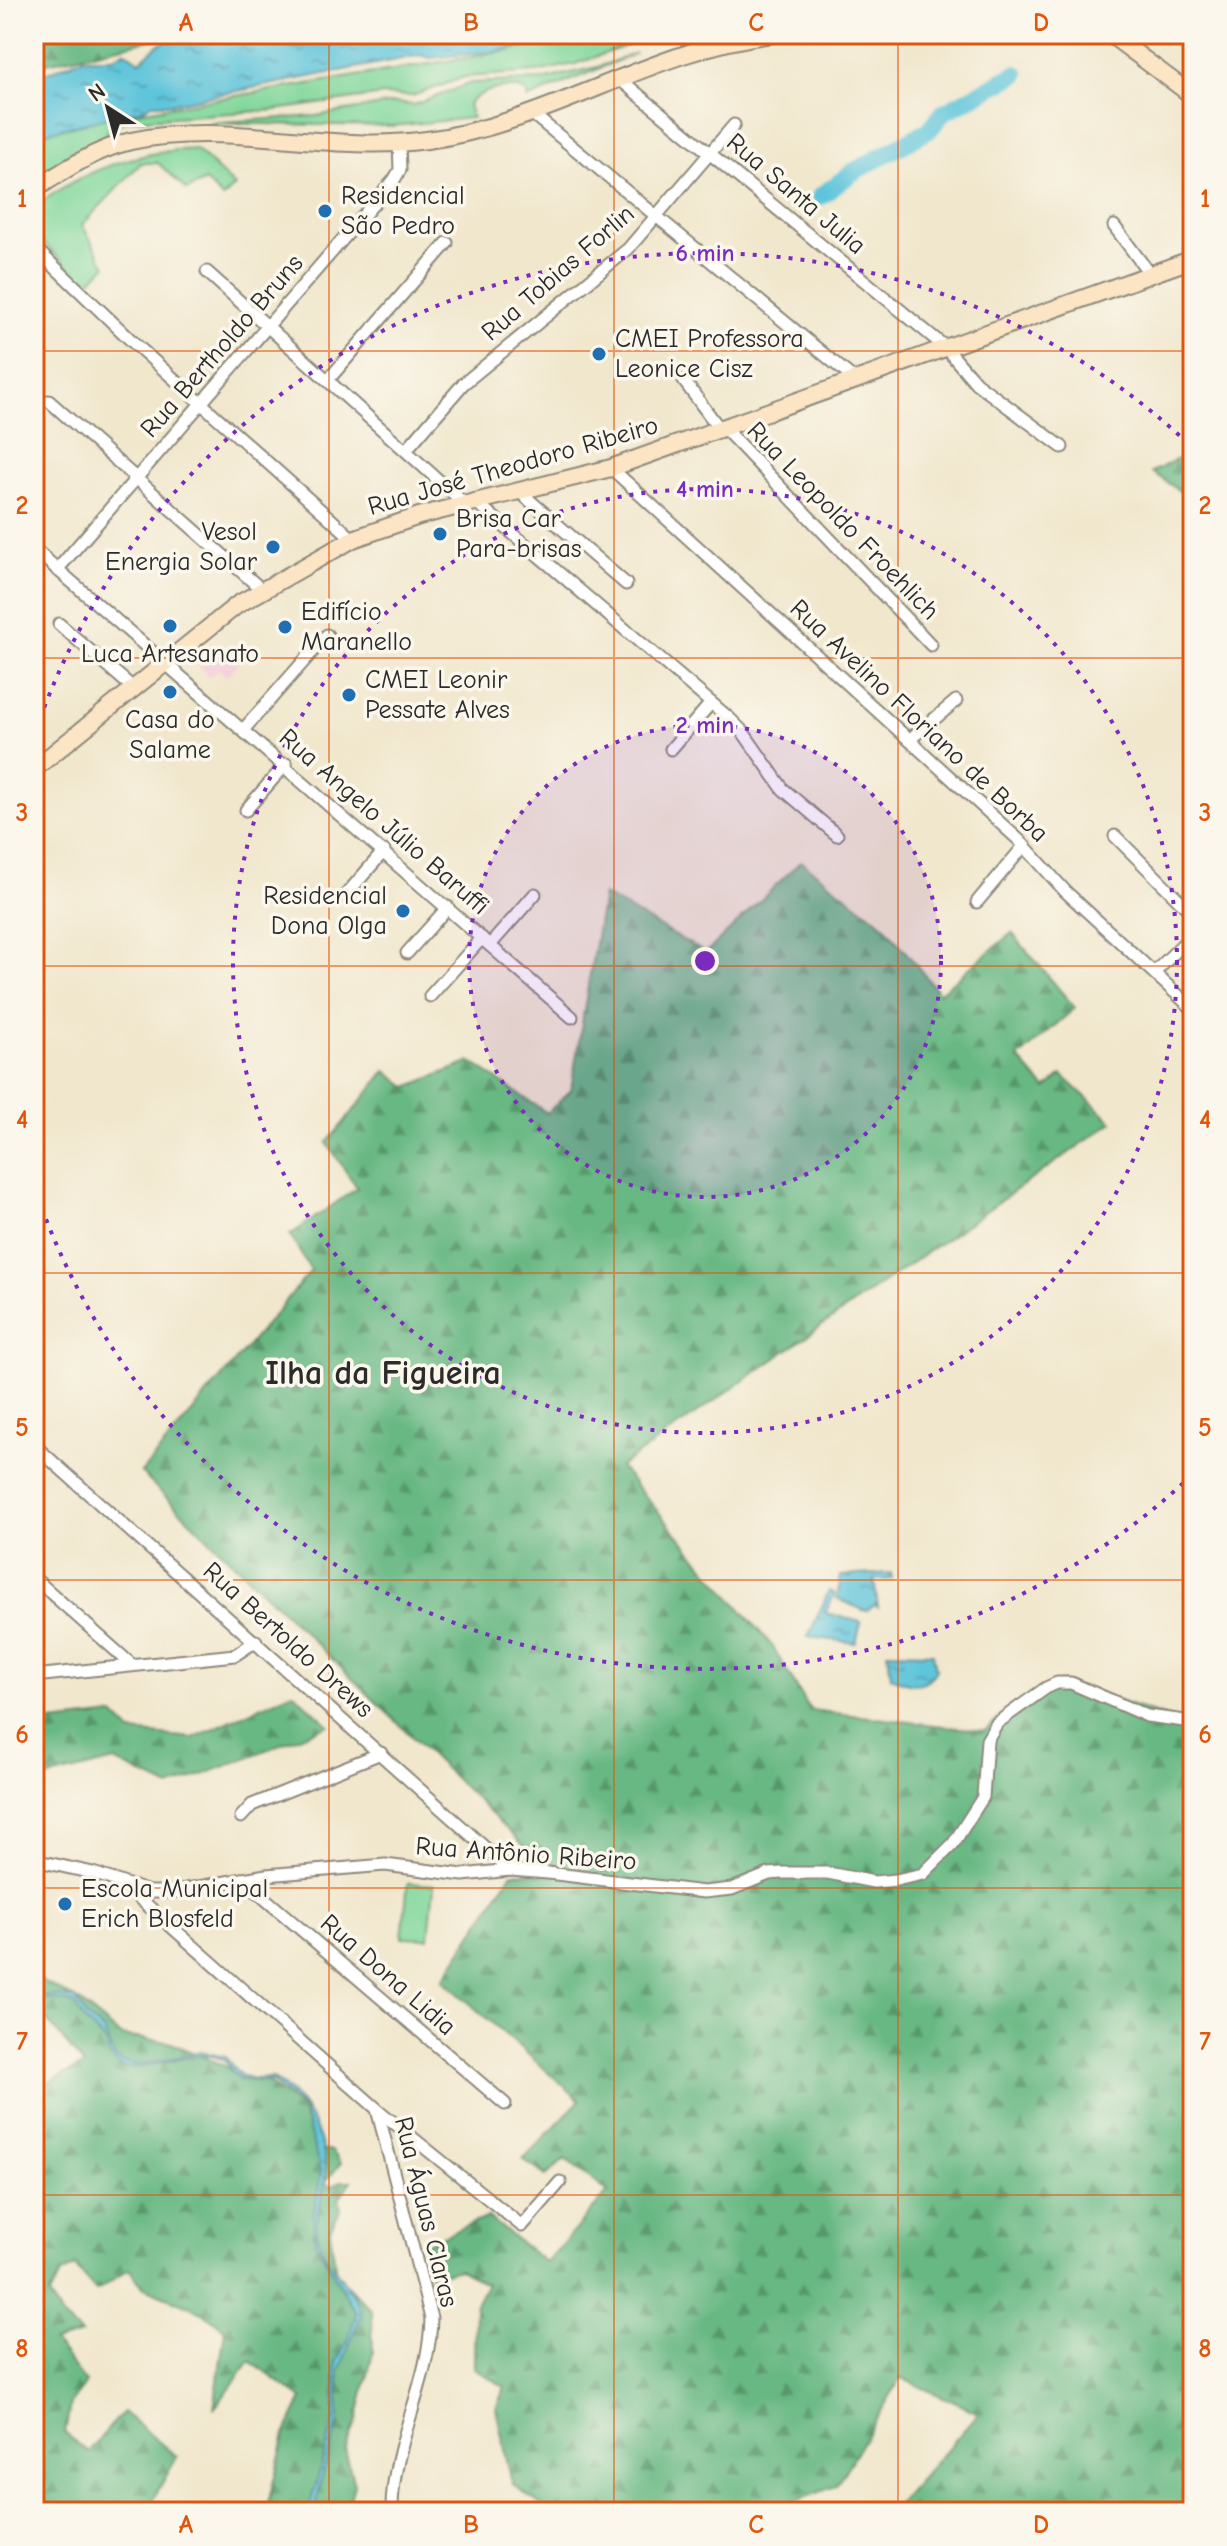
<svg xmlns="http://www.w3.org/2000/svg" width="1227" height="2546" viewBox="0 0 1227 2546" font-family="'Comic Neue',sans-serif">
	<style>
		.built { fill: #f5cfdb }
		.green { fill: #81d79b; stroke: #568163; stroke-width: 2 }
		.forest { fill: url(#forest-firs); stroke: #4a7257; stroke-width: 2 }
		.water { fill: url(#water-ripples); stroke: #447882; stroke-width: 2 }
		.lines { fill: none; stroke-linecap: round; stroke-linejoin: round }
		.river { stroke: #5dc4da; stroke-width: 18 }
		.street-casing { stroke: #8e897c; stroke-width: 15 }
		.secondary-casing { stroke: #8e897c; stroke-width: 20 }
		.street { stroke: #fff; stroke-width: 11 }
		.secondary { stroke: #fce5c4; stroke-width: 16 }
		.grid { fill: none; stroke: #df570e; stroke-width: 2; stroke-opacity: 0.55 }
		.ring { fill: none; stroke: #7b2cbf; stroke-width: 4; stroke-dasharray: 4 8 }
		.poi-dot { fill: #1f6fb2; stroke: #fbf7ec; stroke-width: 3 }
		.labels { text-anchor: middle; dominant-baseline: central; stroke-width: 7; stroke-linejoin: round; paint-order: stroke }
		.street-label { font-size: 26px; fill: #2b2b2b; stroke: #fbf7ec }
		.poi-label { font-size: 26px; fill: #2b2b2b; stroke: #fbf7ec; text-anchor: start }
		.district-label { font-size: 34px; font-weight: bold; fill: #2b2b2b; stroke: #fbf7ec }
		.centre { fill: #7b2cbf; stroke: #fbf7ec; stroke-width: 4 }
		.ring-label { font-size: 24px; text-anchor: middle; font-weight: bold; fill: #7b2cbf; stroke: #fbf7ec; stroke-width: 7; stroke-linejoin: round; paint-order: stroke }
		.neatline { fill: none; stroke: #df570e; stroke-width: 3 }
		.grid-label { font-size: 26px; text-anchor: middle; font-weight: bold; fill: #df570e }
	</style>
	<defs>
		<pattern id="forest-firs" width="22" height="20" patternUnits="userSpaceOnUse" patternTransform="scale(2)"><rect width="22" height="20" fill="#68b883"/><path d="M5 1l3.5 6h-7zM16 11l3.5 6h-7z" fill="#56966b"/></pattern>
		<pattern id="water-ripples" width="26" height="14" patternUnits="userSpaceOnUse" patternTransform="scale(2)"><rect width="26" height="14" fill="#5dc4da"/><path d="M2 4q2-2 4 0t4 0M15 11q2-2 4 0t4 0" fill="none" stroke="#4d9fb1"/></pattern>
	</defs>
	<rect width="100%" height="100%" fill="#fbf7ec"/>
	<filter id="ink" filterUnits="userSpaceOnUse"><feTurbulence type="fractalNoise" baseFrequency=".0125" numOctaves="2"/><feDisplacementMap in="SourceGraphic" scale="16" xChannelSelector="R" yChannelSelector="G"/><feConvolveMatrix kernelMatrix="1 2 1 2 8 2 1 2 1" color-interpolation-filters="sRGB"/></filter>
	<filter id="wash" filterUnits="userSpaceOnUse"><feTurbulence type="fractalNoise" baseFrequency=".006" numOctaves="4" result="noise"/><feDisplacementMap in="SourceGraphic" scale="32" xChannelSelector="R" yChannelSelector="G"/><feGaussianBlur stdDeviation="1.8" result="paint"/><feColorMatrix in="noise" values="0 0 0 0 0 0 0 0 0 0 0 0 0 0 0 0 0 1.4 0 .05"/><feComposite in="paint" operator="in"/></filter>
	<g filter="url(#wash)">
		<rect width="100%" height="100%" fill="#f1e7cd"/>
		<!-- built -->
		<polygon class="built" points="218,646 227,658 237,651 242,658 226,677 219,669 208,678 197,662"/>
		<!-- green -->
		<g class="green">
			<polygon points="571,34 661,34 575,64 536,72 465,77 412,96 383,95 275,110 130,120 110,127 102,141 34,178 34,134 72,123 508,51"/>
			<path d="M636,53l-109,46v-6c-16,-11 -48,-3 -59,12l4,13 -80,8 -185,-3 109,-7 78,-13 20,2 57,-22 70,-3 57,-13z"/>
			<path d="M195,149l40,37 -12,12 -18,-17 -18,9 -29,-27h-17l-59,62 24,41 -20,18 -52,-50v-26c45,-37 104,-57 161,-59z"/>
			<polygon points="408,1883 434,1885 429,1938 402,1937"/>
		</g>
		<!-- forest -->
		<g class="forest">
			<polygon points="34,34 177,34 34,66"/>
			<polygon points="1193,451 1193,500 1152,472"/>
			<polygon points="801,861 883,924 939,993 1012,933 1075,1008 1018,1058 1046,1089 1062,1075 1113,1122 620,1467 773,1647 810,1710 985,1731 1011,1708 1061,1682 1193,1726 1193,2512 891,2512 979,2413 901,2378 836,2486 766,2512 551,2512 512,2484 496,2408 505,2387 474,2368 475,2306 486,2284 459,2269 431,2277 422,2245 488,2217 546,2263 608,2192 565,2159 546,2176 523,2159 580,2100 443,1980 512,1872 553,1874 141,1473 311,1271 290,1235 357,1188 327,1143 386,1071 407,1087 471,1062 547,1113 571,1090 603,895 706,953"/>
			<polygon points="293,1692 329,1725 170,1788 115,1761 34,1781 34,1724 114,1715 131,1732 193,1738"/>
			<polygon points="34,1977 79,2001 121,2036 169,2042 227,2067 240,2080 266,2081 302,2109 316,2151 332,2151 341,2163 325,2182 331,2187 341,2181 352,2181 339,2198 341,2209 330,2229 336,2275 372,2310 373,2353 357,2421 345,2450 354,2485 346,2512 266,2512 285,2435 302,2399 250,2361 214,2409 225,2330 203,2312 144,2288 129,2269 96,2291 75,2267 61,2274 49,2296 64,2319 81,2334 54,2342 86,2383 70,2404 65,2433 88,2452 123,2412 177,2457 146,2512 34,2512 34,2096 44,2084 84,2065 34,2005"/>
		</g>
		<!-- water -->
		<g class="water">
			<polygon points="184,34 215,34 217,38 229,34 558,34 501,51 430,58 421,55 170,104 151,104 144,109 34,135 34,78 83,58 113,58 124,51 140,61 158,45"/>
			<polygon points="891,1573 892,1579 874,1580 878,1607 875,1605 866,1611 837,1599 841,1576"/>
			<polygon points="829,1591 835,1594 825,1613 861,1622 856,1643 808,1637"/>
			<path d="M888,1652l45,1 3,17c-12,20 -28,14 -45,7z"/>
			<path d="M34,1991l10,5 31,2 12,19 17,14 10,25 10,7 21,1 56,-12 24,5 15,18 14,4 18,-1c35,21 60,68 52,110 -4,18 -11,35 -5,54 9,28 38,45 42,74l-22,55v49l-20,68 -2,24h-6v-11l24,-84 1,-56 12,-21 8,-27 -41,-71 -2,-24 8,-46 -18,-64 -30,-26 -33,-3c-8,-5 -11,-15 -17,-19 -23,-15 -72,12 -101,7l-12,-10 -4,-15 -22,-22 -11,-17 -39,-6z"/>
		</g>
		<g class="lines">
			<!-- river -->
			<polyline class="river" points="821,196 853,172 929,130 944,112 1016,74"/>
		</g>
	</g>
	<g filter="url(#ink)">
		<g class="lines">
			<!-- street casing -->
			<g class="street-casing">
				<g id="street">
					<polyline points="617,77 945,347 976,383 1062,447"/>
					<polyline points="530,112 854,379"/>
					<polyline points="1114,226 1150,274"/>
					<polyline points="34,247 135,344 353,539"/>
					<polyline points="207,272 466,505"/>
					<polyline points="328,380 447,243"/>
					<polyline points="684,381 719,428"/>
					<polyline points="49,401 261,589"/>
					<polyline points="723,427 931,645"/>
					<polyline points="406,450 463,384 628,249 734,125"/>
					<polyline points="611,468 1020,841 1065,891 1193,1009"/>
					<polyline points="521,493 626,584"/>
					<polyline points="477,503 730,719 743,732 783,789 837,835"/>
					<polyline points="34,549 572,1017"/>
					<polyline points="57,570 394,180 400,170 399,142"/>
					<polyline points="59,624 133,688"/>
					<polyline points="244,729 327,635"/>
					<polyline points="909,740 956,701"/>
					<polyline points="671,749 711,703"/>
					<polyline points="246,810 286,764"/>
					<polyline points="1115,836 1193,914"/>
					<polyline points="345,896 384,851"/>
					<polyline points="977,902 1024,846"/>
					<polyline points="490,945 535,894"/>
					<polyline points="407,953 448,907"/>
					<polyline points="1154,973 1193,934"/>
					<polyline points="430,996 482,938"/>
					<polyline points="34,1445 510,1870"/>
					<polyline points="34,1578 132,1665"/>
					<polyline points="34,1676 235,1655 256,1641"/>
					<polyline points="241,1817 252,1805 381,1753"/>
					<polyline points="34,1860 93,1873 149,1892 170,1892 266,1875 385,1865 463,1875 510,1870 548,1873 704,1892 732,1889 769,1874 782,1873 828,1873 874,1882 896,1880 923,1874 953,1844 983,1797 987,1740 997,1723 1046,1688 1057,1683 1071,1683 1147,1716 1193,1722"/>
					<polyline points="242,1879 505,2104"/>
					<path d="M130,1890l247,219 54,209c-1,66 -40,127 -39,194"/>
					<polyline points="378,2110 522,2226 560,2182"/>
				</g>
			</g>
			<!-- secondary casing -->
			<g class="secondary-casing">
				<g id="secondary">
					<polyline points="1110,34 1193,96"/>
					<path d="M34,190c30,-20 62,-41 97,-49 97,-21 198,13 296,-1 121,-16 224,-91 345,-106"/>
					<polyline points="34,769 237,605 353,539 419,516 611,468 1193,259"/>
				</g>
			</g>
			<!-- street -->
			<use href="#street" class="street"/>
			<!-- secondary -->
			<use href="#secondary" class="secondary"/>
		</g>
	</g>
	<!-- grid -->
	<path class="grid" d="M329,34v2478M614,34v2478M898,34v2478M34,351h1159M34,658h1159M34,966h1159M34,1273h1159M34,1580h1159M34,1888h1159M34,2195h1159"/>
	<!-- distance rings -->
	<circle cx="705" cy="961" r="236" fill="#7b2cbf" fill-opacity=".12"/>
	<g class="ring">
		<circle cx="705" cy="961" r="236"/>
		<circle cx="705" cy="961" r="472"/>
		<path d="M1192 1475A708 708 0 0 1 36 1192M36 730A708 708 0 0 1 1192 447"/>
	</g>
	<!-- markers -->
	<g class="poi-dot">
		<circle cx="325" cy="211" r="8"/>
		<circle cx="599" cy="354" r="8"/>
		<circle cx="440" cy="534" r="8"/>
		<circle cx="273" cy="547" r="8"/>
		<circle cx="170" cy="626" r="8"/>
		<circle cx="285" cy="627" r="8"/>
		<circle cx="170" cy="692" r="8"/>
		<circle cx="349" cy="695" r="8"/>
		<circle cx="403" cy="911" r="8"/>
		<circle cx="65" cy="1904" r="8"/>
	</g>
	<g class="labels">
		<!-- street labels -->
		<g class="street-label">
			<text transform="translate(796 194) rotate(40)">Rua Santa Julia</text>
			<text transform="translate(558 273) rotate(-41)">Rua Tobias Forlin</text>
			<text transform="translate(222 346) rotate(-49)">Rua Bertholdo Bruns</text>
			<text transform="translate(513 466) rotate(-16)">Rua José Theodoro Ribeiro</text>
			<text transform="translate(843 521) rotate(46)">Rua Leopoldo Froehlich</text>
			<text transform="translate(919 721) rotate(43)">Rua Avelino Floriano de Borba</text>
			<text transform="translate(384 822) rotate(41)">Rua Angelo Júlio Baruffi</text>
			<text transform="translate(288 1640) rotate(42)">Rua Bertoldo Drews</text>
			<text transform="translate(526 1854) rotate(4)">Rua Antônio Ribeiro</text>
			<text transform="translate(388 1975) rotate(41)">Rua Dona Lidia</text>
			<text transform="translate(426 2212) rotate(76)">Rua Águas Claras</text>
		</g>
		<!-- poi labels -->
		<g class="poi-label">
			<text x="341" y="196">Residencial<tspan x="341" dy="30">São Pedro</tspan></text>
			<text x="615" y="339">CMEI Professora<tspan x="615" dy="30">Leonice Cisz</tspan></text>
			<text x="456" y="519">Brisa Car<tspan x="456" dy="30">Para-brisas</tspan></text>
			<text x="257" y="532" text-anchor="end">Vesol<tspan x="257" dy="30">Energia Solar</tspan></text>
			<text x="301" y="612">Edifício<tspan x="301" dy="30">Maranello</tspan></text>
			<text x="170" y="654" text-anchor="middle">Luca Artesanato</text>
			<text x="365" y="680">CMEI Leonir<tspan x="365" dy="30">Pessate Alves</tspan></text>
			<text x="170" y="720" text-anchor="middle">Casa do<tspan x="170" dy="30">Salame</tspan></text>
			<text x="387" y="896" text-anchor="end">Residencial<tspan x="387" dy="30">Dona Olga</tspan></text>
			<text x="81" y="1889">Escola Municipal<tspan x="81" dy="30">Erich Blosfeld</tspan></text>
		</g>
		<!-- district labels -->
		<g class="district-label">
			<text x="383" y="1373">Ilha da Figueira</text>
		</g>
	</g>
	<circle cx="705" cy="961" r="12" class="centre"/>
	<g class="ring-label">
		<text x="705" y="261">6 min</text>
		<text x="705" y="497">4 min</text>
		<text x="705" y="733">2 min</text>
	</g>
	<!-- margin -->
	<rect width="1227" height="2546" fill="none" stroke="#fbf7ec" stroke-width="88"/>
	<!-- north arrow -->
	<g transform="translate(108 108) rotate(324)" stroke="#fbf7ec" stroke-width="6" paint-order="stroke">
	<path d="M0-6L14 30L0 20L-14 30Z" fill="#2b2b2b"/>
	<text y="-12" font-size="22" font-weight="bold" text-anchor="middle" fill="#2b2b2b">N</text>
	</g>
	<rect x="44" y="44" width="1139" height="2458" class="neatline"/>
	<g class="grid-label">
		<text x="186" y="31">A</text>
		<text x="471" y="31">B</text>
		<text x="756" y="31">C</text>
		<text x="1041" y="31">D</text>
		<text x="22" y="207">1</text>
		<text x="1205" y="207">1</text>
		<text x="22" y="514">2</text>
		<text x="1205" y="514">2</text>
		<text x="22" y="821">3</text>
		<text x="1205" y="821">3</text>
		<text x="22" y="1128">4</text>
		<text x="1205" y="1128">4</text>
		<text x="22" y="1436">5</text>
		<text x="1205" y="1436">5</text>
		<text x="22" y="1743">6</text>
		<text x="1205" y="1743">6</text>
		<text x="22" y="2050">7</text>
		<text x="1205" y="2050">7</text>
		<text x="22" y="2357">8</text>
		<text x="1205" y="2357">8</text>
		<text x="186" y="2533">A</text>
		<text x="471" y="2533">B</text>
		<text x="756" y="2533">C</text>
		<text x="1041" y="2533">D</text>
	</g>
</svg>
